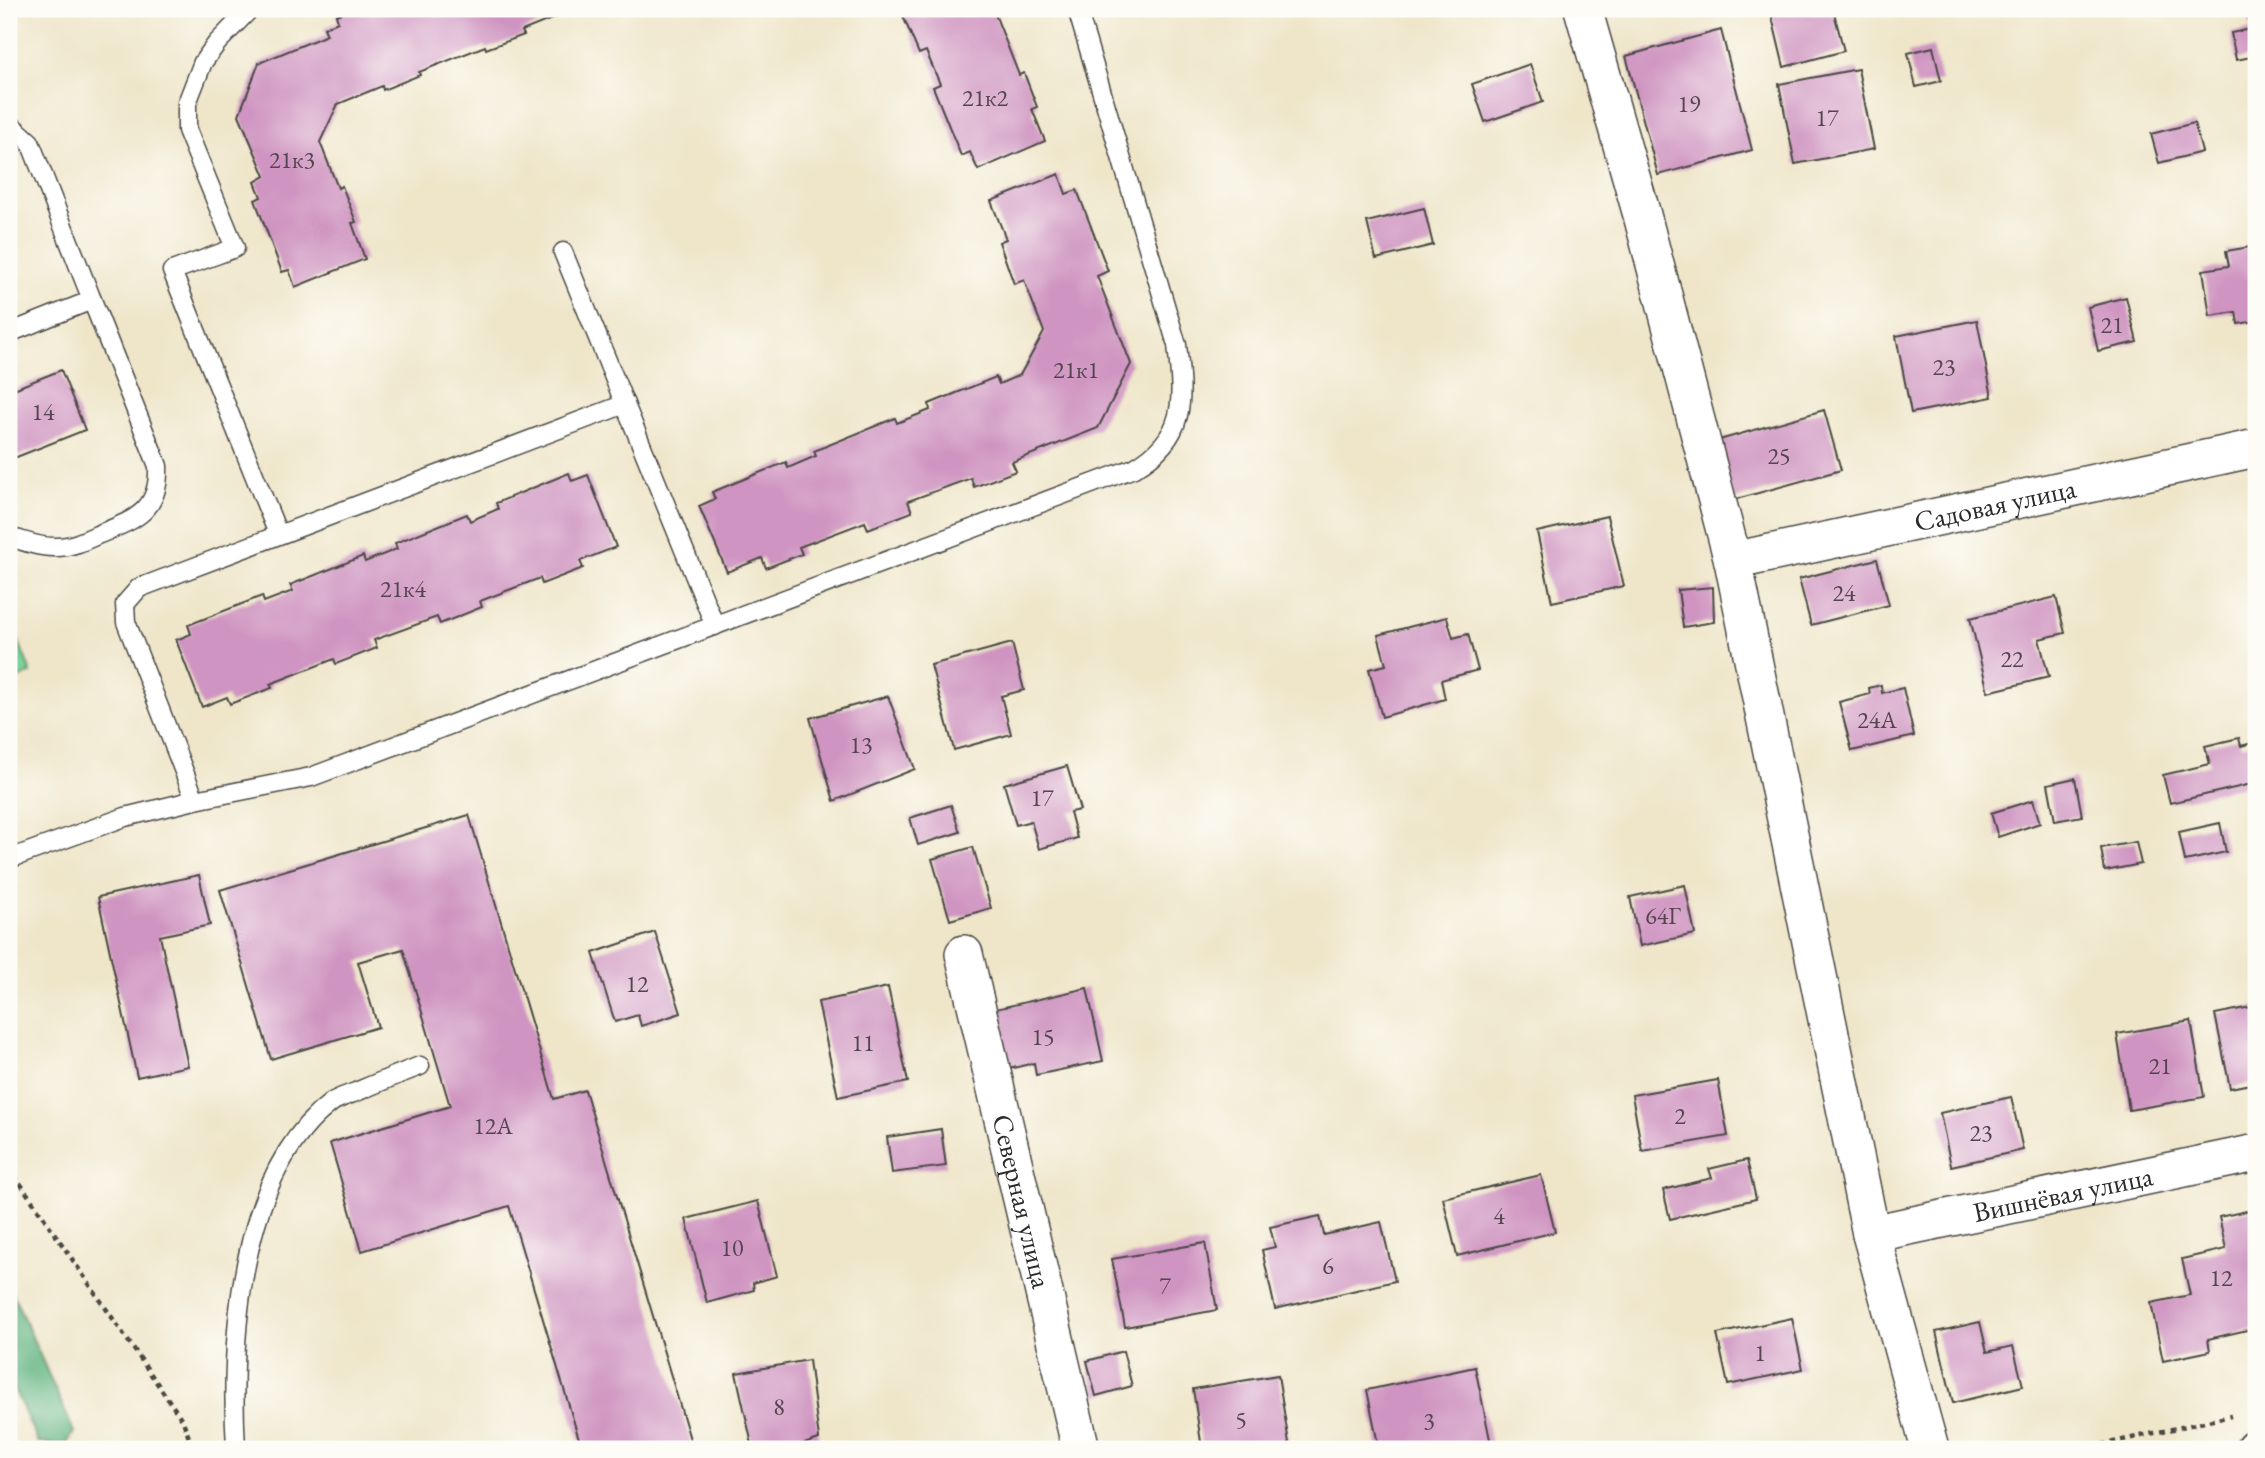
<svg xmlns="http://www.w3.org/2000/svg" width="2265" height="1458" viewBox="0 0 2265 1458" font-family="'EB Garamond',serif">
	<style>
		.green { fill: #78d299; stroke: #527e62; stroke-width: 2 }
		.forest { fill: #62b481; stroke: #467056; stroke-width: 2 }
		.building { fill: #cf94c1 }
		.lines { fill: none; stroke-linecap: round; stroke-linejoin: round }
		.lane-casing { stroke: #484743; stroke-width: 21 }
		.street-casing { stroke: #484743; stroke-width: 40 }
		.secondary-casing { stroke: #484743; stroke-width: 42 }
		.path { stroke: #484743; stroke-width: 4.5; stroke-dasharray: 5 5; stroke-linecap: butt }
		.lane { stroke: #fff; stroke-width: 18 }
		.street { stroke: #fff; stroke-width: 37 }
		.secondary { stroke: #fff; stroke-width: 38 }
		.labels { text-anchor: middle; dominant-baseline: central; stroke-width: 6; stroke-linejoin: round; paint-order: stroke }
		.number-label { font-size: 24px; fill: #544550 }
		.street-label { font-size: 28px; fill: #2b2b2b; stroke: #fdfcf7 }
	</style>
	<rect width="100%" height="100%" fill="#fdfcf7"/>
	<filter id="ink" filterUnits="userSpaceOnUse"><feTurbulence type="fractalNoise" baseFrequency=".0143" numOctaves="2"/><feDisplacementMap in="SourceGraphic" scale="14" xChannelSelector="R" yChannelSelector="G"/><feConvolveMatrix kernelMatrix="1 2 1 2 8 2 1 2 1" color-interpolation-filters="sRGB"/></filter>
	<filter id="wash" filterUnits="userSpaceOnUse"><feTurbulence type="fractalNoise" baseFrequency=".00686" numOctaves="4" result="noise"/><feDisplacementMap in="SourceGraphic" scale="28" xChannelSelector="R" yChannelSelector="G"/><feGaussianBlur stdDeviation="1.57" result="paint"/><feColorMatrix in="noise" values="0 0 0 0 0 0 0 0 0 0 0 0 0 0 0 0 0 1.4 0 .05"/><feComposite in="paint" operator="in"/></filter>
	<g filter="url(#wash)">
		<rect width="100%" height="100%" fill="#efe6ca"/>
		<!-- green -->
		<polygon class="green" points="9,616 31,673 9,682"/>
		<!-- forest -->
		<polygon class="forest" points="9,1285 74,1432 65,1447 38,1442 9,1378"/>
		<g id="blocks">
			<!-- building -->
			<g class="building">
				<polygon points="352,9 556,9 559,16 522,31 524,35 486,49 485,46 419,72 420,75 383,90 382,86 338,104 320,142 338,188 342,186 356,222 352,223 365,259 295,287 289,270 282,272 255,200 261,197 255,182 265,176 239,115 259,63 327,35 324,28 338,22 336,15"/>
				<polygon points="900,9 993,9 1019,75 1024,73 1037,107 1032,109 1045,141 978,170 970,152 961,156 933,87 940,84 926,51 919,54"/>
				<polygon points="1770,9 1833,9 1844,51 1784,67"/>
				<polygon points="2247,9 2256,9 2256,56 2236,60 2231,33 2251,29"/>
				<polygon points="1721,30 1752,150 1658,175 1626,56"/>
				<polygon points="1933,47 1941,81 1916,87 1908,53"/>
				<polygon points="1530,64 1543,102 1485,122 1472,84"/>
				<polygon points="1858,69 1874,149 1795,164 1779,84"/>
				<polygon points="2194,123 2202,152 2159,163 2151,134"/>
				<polygon points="1059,174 1066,194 1077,190 1108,271 1097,276 1131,364 1098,428 1012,462 1016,471 974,487 971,478 908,501 912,512 868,529 865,522 799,547 802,554 766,568 762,558 727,572 699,506 715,499 712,492 786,462 788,468 816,456 814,451 895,418 897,423 930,410 929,404 996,377 999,384 1020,375 1044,332 1024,280 1014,284 999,242 1006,239 991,201"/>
				<polygon points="1424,208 1433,245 1376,259 1367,222"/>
				<polygon points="2256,246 2256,321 2238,324 2236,312 2210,316 2203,270 2229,266 2226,251"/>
				<polygon points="2126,297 2137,342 2098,351 2088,307"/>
				<polygon points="1977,320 1992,397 1911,413 1896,336"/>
				<polygon points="61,370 85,430 9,460 9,391"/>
				<polygon points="1824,410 1841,470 1733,500 1716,441"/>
				<polygon points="569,473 572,481 588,475 616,547 580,561 583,568 542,584 540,578 480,601 482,607 440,624 437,617 374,640 377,648 336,664 334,659 270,684 272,688 230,704 227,697 202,707 176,640 191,634 188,625 262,596 264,602 293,591 290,585 363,556 365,562 397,549 395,543 467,514 470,521 498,509 496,503"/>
				<polygon points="1607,516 1624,586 1552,602 1537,532"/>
				<polygon points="1877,559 1889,605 1811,625 1799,579"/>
				<polygon points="1713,587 1714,622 1683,627 1678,590"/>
				<polygon points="2056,597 2065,633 2039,639 2049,677 1988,692 1970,618"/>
				<polygon points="1447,617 1453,638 1468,634 1478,670 1441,680 1445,699 1382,717 1369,669 1386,665 1378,635"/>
				<polygon points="1012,643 1024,690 1001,696 1011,734 954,750 931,665"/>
				<polygon points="1881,685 1882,693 1903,688 1914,736 1852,751 1839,702 1870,694 1869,688"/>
				<polygon points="888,696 915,769 834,801 810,718"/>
				<polygon points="2239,738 2241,746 2256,742 2256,783 2170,803 2163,775 2210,764 2205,746"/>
				<polygon points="1067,766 1080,810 1070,812 1077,838 1039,849 1031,821 1016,825 1004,784"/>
				<polygon points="2075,778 2082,816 2055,821 2048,784"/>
				<polygon points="2033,800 2040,823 1998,837 1991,813"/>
				<polygon points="951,805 960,832 918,845 910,818"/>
				<polygon points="469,815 554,1099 585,1090 693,1449 582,1449 509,1206 362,1251 330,1143 450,1106 403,949 358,962 378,1027 271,1059 220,890"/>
				<polygon points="2220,823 2226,852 2185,861 2179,832"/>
				<polygon points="2136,842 2141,864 2105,871 2101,848"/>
				<polygon points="973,847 991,908 950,920 932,859"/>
				<polygon points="199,875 210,925 160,936 188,1066 137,1077 98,897"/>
				<polygon points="1685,885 1695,934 1640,946 1630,897"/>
				<polygon points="655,932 681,1013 641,1026 638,1015 615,1022 593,953"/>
				<polygon points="888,987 908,1082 838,1097 818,1002"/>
				<polygon points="1087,988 1103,1061 1036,1075 1034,1063 996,1072 983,1012"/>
				<polygon points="2256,1006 2256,1083 2230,1088 2215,1014"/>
				<polygon points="2191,1021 2204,1097 2129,1110 2117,1034"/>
				<polygon points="1718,1080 1728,1136 1642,1151 1632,1095"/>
				<polygon points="2011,1097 2023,1150 1951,1166 1940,1113"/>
				<polygon points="941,1129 946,1166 892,1173 887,1137"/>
				<polygon points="1747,1160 1756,1199 1670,1219 1663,1190 1712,1178 1709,1169"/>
				<polygon points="1541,1175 1555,1232 1457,1256 1443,1198"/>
				<polygon points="758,1201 777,1276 753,1283 754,1290 707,1303 686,1219"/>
				<polygon points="2256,1209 2256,1328 2208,1339 2210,1351 2163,1361 2151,1303 2190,1295 2182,1259 2226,1249 2219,1217"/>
				<polygon points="1320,1216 1324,1235 1381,1222 1395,1281 1275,1309 1262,1250 1275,1247 1270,1227"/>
				<polygon points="1205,1243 1217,1310 1125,1327 1112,1259"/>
				<polygon points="1792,1318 1803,1369 1728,1385 1717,1334"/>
				<polygon points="1980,1322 1987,1352 2013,1346 2023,1386 1953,1403 1936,1332"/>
				<polygon points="1123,1351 1132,1386 1096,1396 1087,1361"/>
				<polygon points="809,1360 819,1439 789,1449 753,1449 736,1373"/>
				<polygon points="1475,1367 1492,1449 1379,1449 1367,1390"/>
				<polygon points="1278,1375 1290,1449 1202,1449 1193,1389"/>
			</g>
		</g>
	</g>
	<g filter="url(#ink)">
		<use href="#blocks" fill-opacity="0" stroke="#484743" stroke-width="2"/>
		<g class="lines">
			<!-- lane casing -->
			<g class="lane-casing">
				<g id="lane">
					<polyline points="250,9 217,43 203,62 187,103 187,130 235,248 172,271 278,534"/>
					<polyline points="9,123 30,142 92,300"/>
					<polyline points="563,252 715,626"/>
					<path d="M9,333l83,-33 66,166c2,46 -24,54 -61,69 -13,6 -26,12 -41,12 -17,1 -31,-6 -47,-10"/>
					<polyline points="195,800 126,622 125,604 139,588 625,404"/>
					<path d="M9,859l116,-42 70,-17 116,-23 823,-309c54,-31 49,-69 43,-123l-100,-336"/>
					<path d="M236,1449c-6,-107 2,-276 96,-347 6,-4 16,-7 24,-10 21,-9 43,-18 64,-26"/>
				</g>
			</g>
			<!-- street casing -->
			<g class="street-casing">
				<g id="street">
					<polyline points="1583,9 1642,215 1733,561 1871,1234 1930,1449"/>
					<path id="s1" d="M1733,561l523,-113"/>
					<path id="s2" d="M964,954l117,495"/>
					<path id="s3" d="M1871,1234l385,-81"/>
				</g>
			</g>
			<!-- secondary casing -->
			<g class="secondary-casing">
				<polyline id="secondary" points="2255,1449 2256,1449"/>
			</g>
			<!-- path -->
			<g class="path">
				<polyline points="9,1167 183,1421 193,1449"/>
				<polyline points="2082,1449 2231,1416"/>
			</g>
			<!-- lane -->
			<use href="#lane" class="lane"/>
			<!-- street -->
			<use href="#street" class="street"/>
			<!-- secondary -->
			<use href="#secondary" class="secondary"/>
		</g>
	</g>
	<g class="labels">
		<!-- number labels -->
		<g class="number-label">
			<text x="985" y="97">21к2</text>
			<text x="1689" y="103">19</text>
			<text x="1827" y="117">17</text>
			<text x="292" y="159">21к3</text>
			<text x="2112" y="324">21</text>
			<text x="1944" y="366">23</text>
			<text x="1076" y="369">21к1</text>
			<text x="43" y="411">14</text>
			<text x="1779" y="455">25</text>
			<text x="403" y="588">21к4</text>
			<text x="1844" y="592">24</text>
			<text x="2012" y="658">22</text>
			<text x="1877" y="719">24А</text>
			<text x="861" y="744">13</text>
			<text x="1042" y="797">17</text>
			<text x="1663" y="915">64Г</text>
			<text x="637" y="983">12</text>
			<text x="1043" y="1036">15</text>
			<text x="863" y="1042">11</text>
			<text x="2160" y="1065">21</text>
			<text x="1680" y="1115">2</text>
			<text x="493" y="1125">12А</text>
			<text x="1981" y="1132">23</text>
			<text x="1499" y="1215">4</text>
			<text x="732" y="1247">10</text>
			<text x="1328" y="1265">6</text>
			<text x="2221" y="1277">12</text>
			<text x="1165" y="1285">7</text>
			<text x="1760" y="1352">1</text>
			<text x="779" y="1406">8</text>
			<text x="1241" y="1419">5</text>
			<text x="1429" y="1420">3</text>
		</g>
		<!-- street labels -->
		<g class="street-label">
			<text stroke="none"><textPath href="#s1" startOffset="268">Садовая улица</textPath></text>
			<text stroke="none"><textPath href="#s3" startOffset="196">Вишнёвая улица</textPath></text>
			<text stroke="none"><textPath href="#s2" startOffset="254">Северная улица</textPath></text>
		</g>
	</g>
	<!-- margin -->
	<rect width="2265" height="1458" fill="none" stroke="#fdfcf7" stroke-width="35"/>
</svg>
